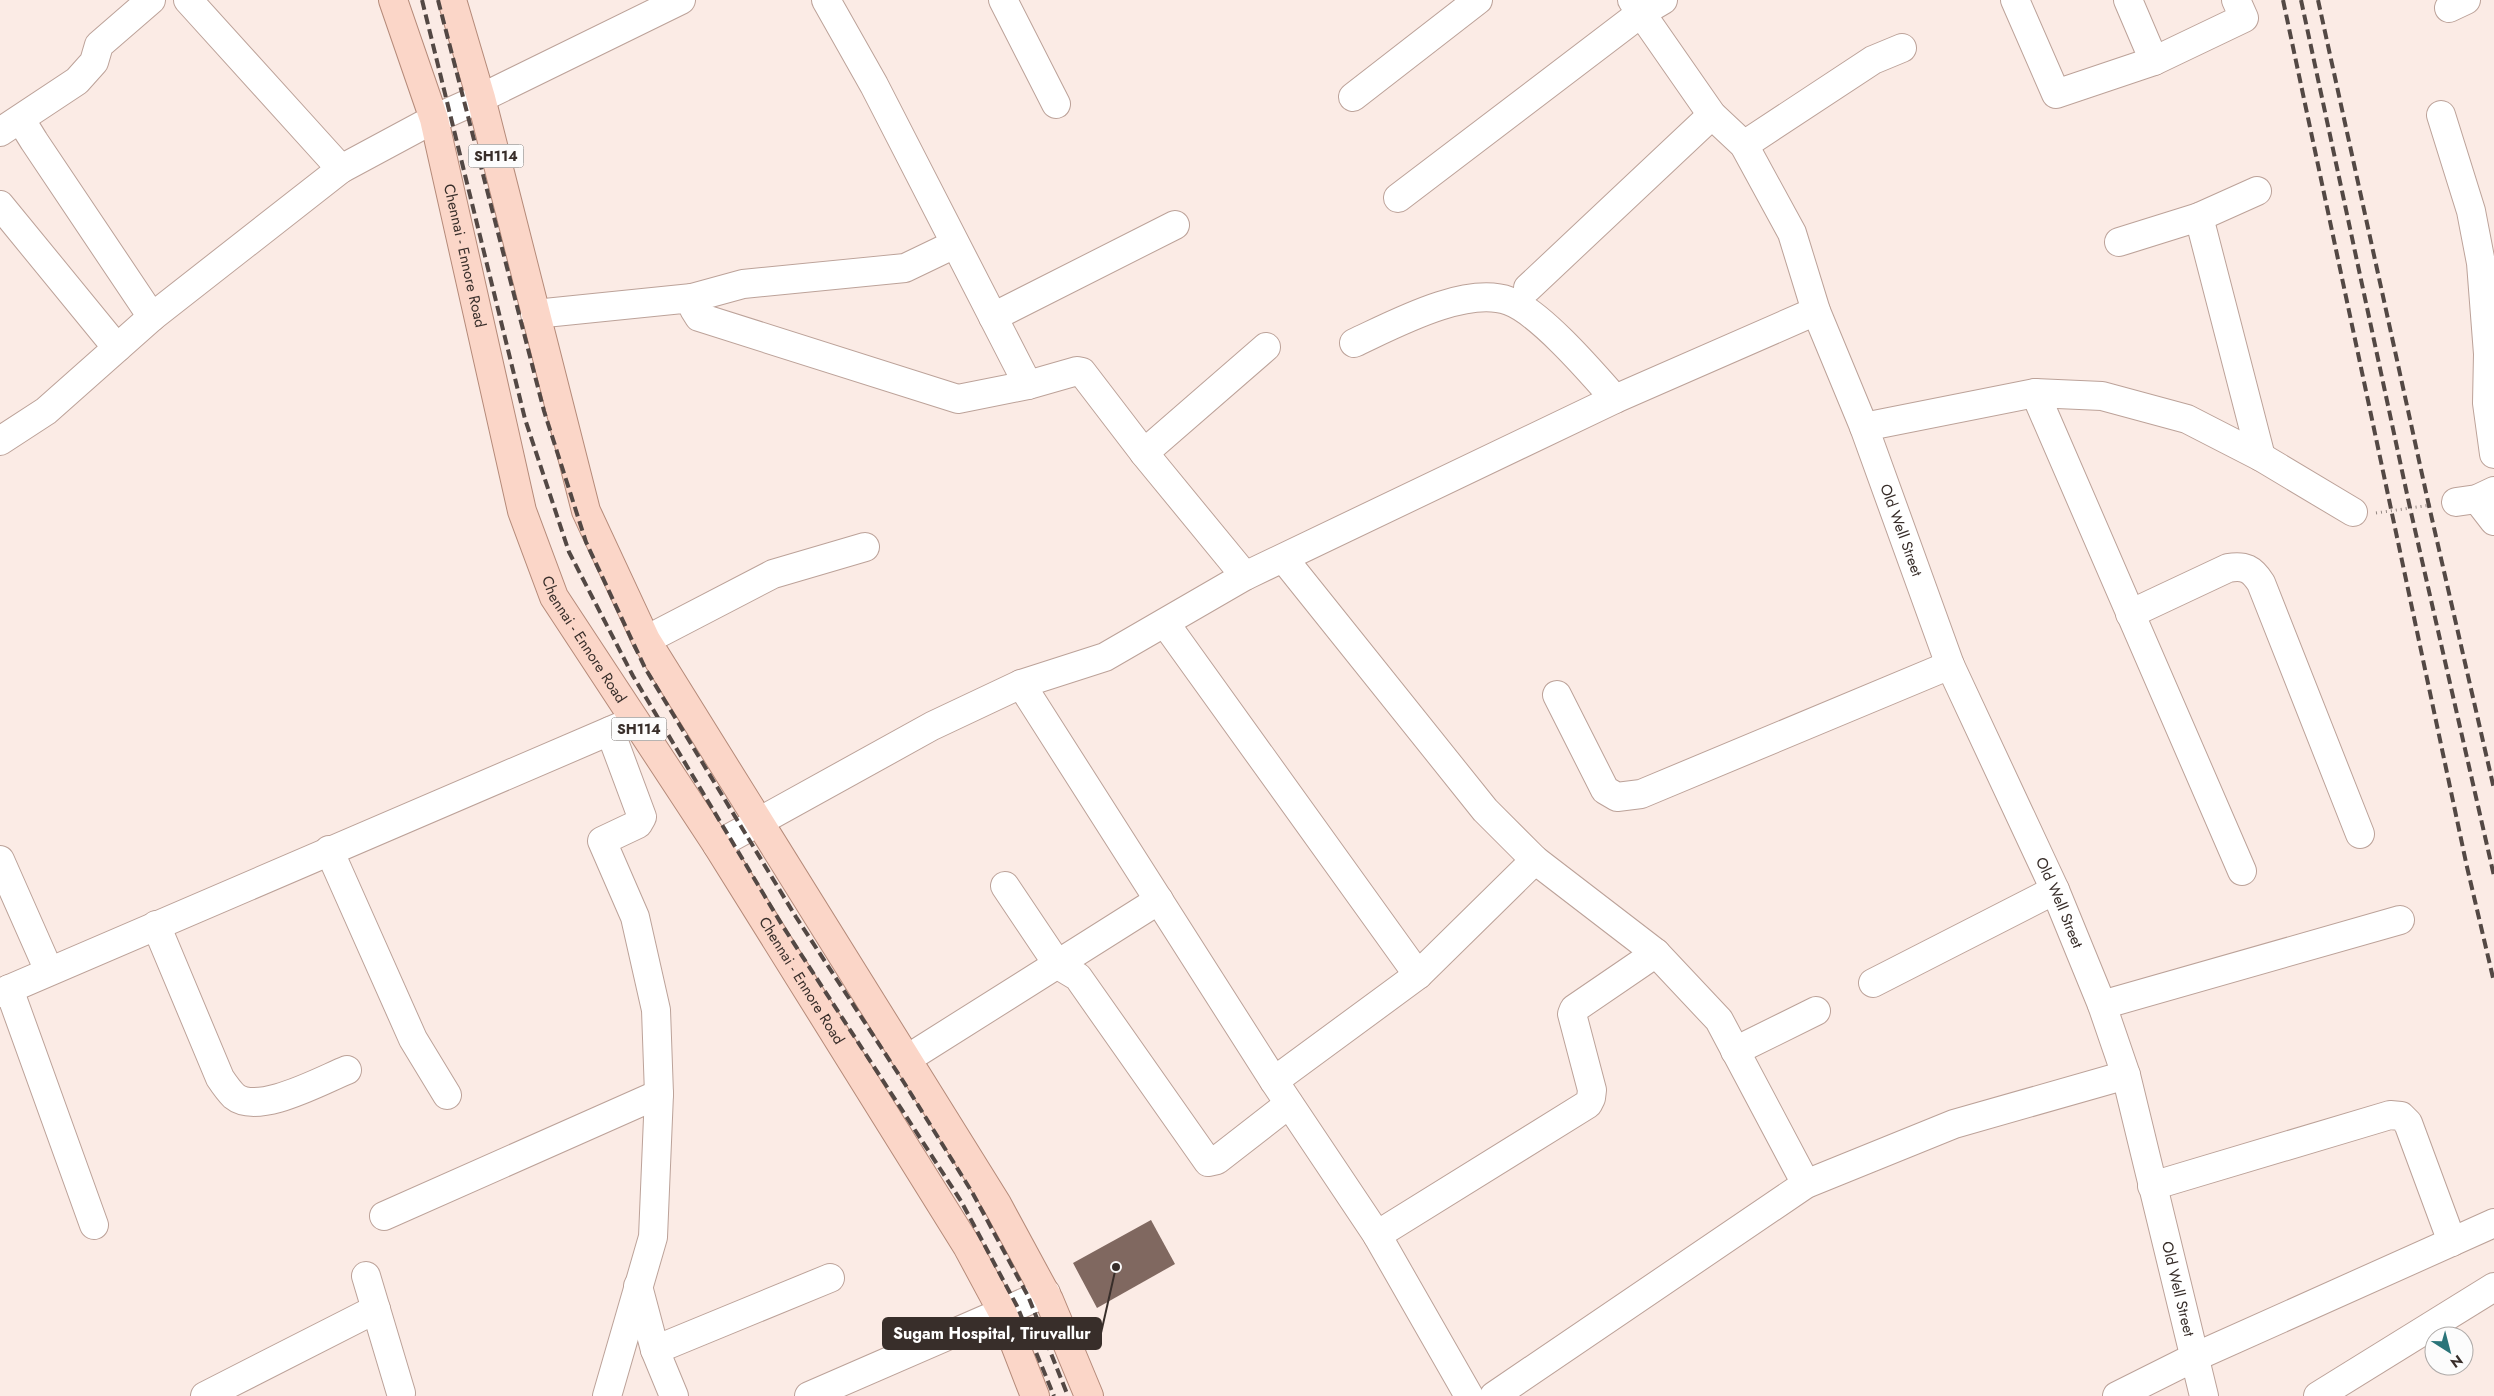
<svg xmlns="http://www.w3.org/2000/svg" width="2494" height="1396" viewBox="0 0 2494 1396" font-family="Jost,sans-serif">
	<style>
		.building { fill: #806860 }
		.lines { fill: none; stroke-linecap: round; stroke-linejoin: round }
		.minor-casing { stroke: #bca299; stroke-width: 30 }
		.major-casing { stroke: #b58a79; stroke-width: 30 }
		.path { stroke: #948782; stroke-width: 3; stroke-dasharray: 1 4; stroke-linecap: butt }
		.minor { stroke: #fff; stroke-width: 28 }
		.major { stroke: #fbd6c8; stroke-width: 28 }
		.rail { stroke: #534844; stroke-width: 4; stroke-dasharray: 10 5; stroke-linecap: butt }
		.labels { text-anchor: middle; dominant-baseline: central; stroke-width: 5; stroke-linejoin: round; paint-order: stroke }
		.shield { fill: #fcfcfc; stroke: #736c69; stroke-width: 1 }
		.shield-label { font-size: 14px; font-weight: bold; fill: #382e2a }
		.street-label { font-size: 15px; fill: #382e2a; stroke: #fcfcfc }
		.leader { fill: none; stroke: #382e2a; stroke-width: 2 }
		.callout-dot { fill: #382e2a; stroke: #fcfcfc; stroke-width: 2 }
		.callout { fill: #382e2a; stroke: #382e2a; stroke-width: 2 }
		.callout-label { font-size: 16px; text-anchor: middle; font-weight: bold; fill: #fff }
	</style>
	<rect width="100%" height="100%" fill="#fbebe5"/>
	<!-- building -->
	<polygon class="building" points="1151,1220 1175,1264 1097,1308 1073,1263"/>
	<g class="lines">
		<!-- minor casing -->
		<g class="minor-casing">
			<g id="minor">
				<polyline points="188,0 341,169"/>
				<polyline points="826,0 874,85 1028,385"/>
				<polyline points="1003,0 1056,104"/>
				<path id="s1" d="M1632,0l80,115 32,30 48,88 24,78 48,116 86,238 105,225 47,115 24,70 78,321"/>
				<polyline points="2015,0 2056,94 2154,61 2244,18 2236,0"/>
				<polyline points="2128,0 2154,61"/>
				<polyline points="2449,8 2466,0"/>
				<polyline points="1353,97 1478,0"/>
				<polyline points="2441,115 2471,211 2481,263 2488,354 2487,403 2494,454"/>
				<polyline points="21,120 34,141 152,317"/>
				<polyline points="0,132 77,81 94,62 99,45 151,0"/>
				<polyline points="1744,145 1873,60 1902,48"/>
				<polyline points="1398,198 1641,13 1663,0"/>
				<polyline points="0,205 117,348"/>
				<polyline points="2199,217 2261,457"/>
				<polyline points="2119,242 2199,217 2257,191"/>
				<polyline points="1528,288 1712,115"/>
				<polyline points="692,298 743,284 905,268 955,244"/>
				<polyline points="535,314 692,298 694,309 699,317 958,399 1028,385 1077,371 1082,372 1144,453 1245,576"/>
				<polyline points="993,317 1175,225"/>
				<path d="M1354,343c39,-18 112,-58 155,-42 31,11 84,73 106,98"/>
				<polyline points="2035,393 2242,871"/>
				<polyline points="1864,427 2035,393 2102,396 2187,419 2261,457 2353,512"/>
				<polyline points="0,441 46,411 152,317 341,169 434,119 481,98 681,0"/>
				<polyline points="1144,453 1266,347"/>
				<polyline points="2477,499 2494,521"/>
				<polyline points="2456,502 2477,499 2494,491"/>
				<polyline points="1284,559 1485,810 1535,860 1656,953 1719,1020 1806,1184"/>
				<path d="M2130,614l98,-46c17,-3 24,1 33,15l99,251"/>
				<polyline points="1165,623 1418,975"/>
				<polyline points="646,640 773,574 865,547"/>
				<polyline points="1021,684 1274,1081 1377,1235 1469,1396"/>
				<polyline points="1557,695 1605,790 1617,797 1641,794 1950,665"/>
				<polyline points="717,845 932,726 1021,684 1105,657 1245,576 1615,399 1816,311"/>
				<polyline points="329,850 413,1039 447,1095"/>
				<polyline points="0,860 49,971"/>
				<polyline points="1005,886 1058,965 1078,977 1208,1162 1217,1160 1289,1104"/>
				<path d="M156,925l64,153c4,6 9,13 14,18 24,20 88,-16 113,-26"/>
				<polyline points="1873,983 2055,890"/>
				<polyline points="9,989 94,1225"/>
				<polyline points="0,993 626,724"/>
				<polyline points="2102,1005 2400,920"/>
				<polyline points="1735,1051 1816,1011"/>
				<polyline points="907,1059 1159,900"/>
				<polyline points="1274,1081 1418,975 1535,860"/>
				<polyline points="2152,1186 2390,1115 2401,1116 2408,1123 2452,1242"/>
				<polyline points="384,1216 659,1094"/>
				<polyline points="1377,1235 1588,1104 1591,1098 1592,1090 1572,1014 1574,1009 1656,953"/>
				<polyline points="366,1276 401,1393"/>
				<polyline points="638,1286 655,1350 674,1396"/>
				<polyline points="655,1350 830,1278"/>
				<polyline points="205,1396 376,1309"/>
				<polyline points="607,1396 653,1237 659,1094 656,1010 635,917 602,841 638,824 642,817 610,731"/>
				<polyline points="809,1396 1046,1293"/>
				<polyline points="1494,1396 1806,1184 1954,1124 2126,1075"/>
				<polyline points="2117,1396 2195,1357 2494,1223"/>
				<polyline points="2318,1396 2494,1287"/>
			</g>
		</g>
		<!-- major casing -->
		<g class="major-casing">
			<g id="major">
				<path id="s2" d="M393,0l41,119 88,392 32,86 163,248 250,401 35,65 33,85"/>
				<polyline points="452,0 481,98 586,511 646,640 997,1204 1049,1300 1089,1396"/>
			</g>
		</g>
		<!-- path -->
		<polyline class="path" points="2376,513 2431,505"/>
		<!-- minor -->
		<use href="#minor" class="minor"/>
		<!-- major -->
		<use href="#major" class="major"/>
		<!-- rail -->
		<g class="rail">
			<polyline points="422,0 525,419 569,552 633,676 782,925 961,1201 1017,1306 1054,1396"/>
			<polyline points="438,0 544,411 586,542 645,668 796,917 903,1081 972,1192 1028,1296 1068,1396"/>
			<polyline points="2283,0 2467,867 2494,982"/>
			<polyline points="2301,0 2410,508 2494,876"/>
			<polyline points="2318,0 2429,506 2494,789"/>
		</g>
	</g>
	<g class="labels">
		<!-- shield labels -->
		<g class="shield">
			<rect x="468.5" y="144.5" width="55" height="23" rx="4"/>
			<rect x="611.5" y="717.5" width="55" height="23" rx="4"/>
		</g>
		<g class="shield-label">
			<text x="496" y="156">SH114</text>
			<text x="639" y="729">SH114</text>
		</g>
		<!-- street labels -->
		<g class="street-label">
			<text stroke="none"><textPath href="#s2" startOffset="266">Chennai - Ennore Road</textPath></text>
			<text stroke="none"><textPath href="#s1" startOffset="601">Old Well Street</textPath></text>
			<text stroke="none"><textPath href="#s2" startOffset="671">Chennai - Ennore Road</textPath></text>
			<text stroke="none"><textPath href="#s1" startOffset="1006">Old Well Street</textPath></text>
			<text stroke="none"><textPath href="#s2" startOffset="1076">Chennai - Ennore Road</textPath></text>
			<text stroke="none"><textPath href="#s1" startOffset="1411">Old Well Street</textPath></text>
		</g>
	</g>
	<!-- callouts -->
	<path class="leader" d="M1116 1267L1101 1333"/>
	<circle class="callout-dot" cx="1116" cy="1267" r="5"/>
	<rect class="callout" x="883" y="1318" width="218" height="31" rx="5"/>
	<g class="callout-label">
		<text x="992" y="1339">Sugam Hospital, Tiruvallur</text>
	</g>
	<!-- north arrow -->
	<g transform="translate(2449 1351) rotate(144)"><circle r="24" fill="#fcfcfc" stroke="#aeaaa8"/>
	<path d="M0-4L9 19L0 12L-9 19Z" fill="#2a7479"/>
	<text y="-8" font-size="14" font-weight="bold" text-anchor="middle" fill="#382e2a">N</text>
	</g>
</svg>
